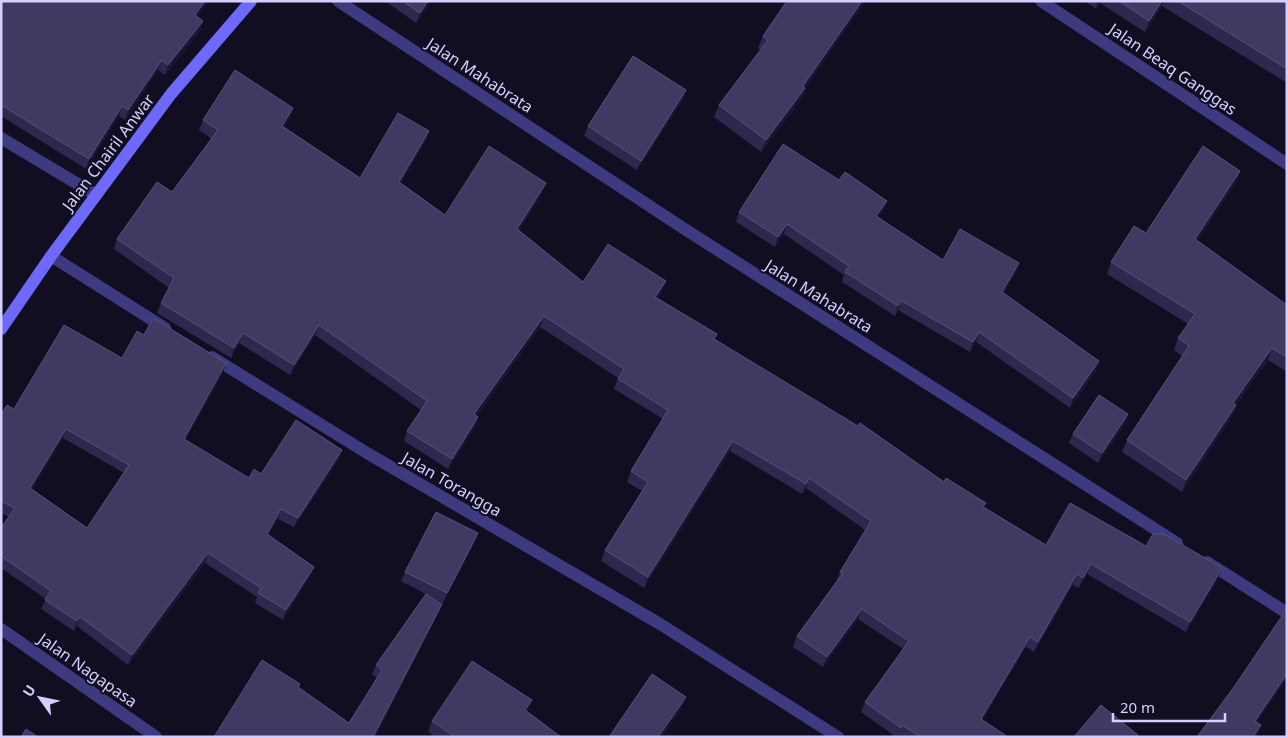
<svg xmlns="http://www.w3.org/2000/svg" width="1288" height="738" viewBox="0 0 1288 738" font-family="'Noto Sans',sans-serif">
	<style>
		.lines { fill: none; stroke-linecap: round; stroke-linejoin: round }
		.street { stroke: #3d3a7f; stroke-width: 12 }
		.secondary { stroke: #6d69fb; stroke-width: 12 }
		.wall { fill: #2e274e; fill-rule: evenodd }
		.shaded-wall { fill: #1b1534 }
		.building { fill: #403961; stroke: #57507a; fill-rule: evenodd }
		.labels { text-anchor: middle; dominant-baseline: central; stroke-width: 4; stroke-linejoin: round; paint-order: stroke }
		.street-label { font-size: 16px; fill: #d4cffe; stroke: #110e21 }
	</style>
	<rect width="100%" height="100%" fill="#110e21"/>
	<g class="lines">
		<!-- street -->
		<g class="street">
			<polyline points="338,1 683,228 1177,543"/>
			<polyline points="1041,1 1287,164"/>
			<polyline points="1,138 96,195"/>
			<polyline points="51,256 165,328"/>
			<polyline points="212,357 367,453 660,624 838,737"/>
			<polyline points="1207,562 1287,613"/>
			<polyline points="1,629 156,737"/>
		</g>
		<!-- secondary -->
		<polyline class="secondary" points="1,329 51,256 171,94 251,1"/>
	</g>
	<!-- wall -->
	<g class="wall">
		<polygon points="1,1 197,16 203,21 200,31 165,75 158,70 125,120 119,116 86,169 1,116"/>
		<polygon points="385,1 432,1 416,23"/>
		<polygon points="787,1 805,89 801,100 761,152 714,117 719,105 761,50 758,48 763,36"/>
		<polygon points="1085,1 1287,1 1287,83 1162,6 1145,32 1100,3 1096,9"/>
		<polygon points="686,90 683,100 637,170 584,136 588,126"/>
		<polygon points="293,108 290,118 284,127 360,178 429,131 425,141 401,183 445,215 546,183 542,193 519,230 583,282 662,292 657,298 715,340 1046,545 1146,546 1218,579 1186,632 1087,574 1079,588 1073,585 1034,652 1026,647 982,721 1008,737 901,737 899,736 898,737 896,737 861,712 865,702 903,649 858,619 823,667 793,647 797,636 836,582 840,572 865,530 806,488 802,494 730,451 644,588 601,561 605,550 642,491 627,482 631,471 663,419 614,389 618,378 540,327 477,416 475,427 448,469 404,441 407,431 421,410 315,335 290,375 239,343 231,358 157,313 161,303 169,288 114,249 117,239 172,192 212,139 199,130 203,120"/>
		<polygon points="1240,171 1236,182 1197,241 1287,305 1287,372 1268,360 1236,405 1232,416 1182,492 1122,452 1127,440 1182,356 1174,350 1178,338 1188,324 1107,274 1111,262 1146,233"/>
		<polygon points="883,211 878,218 943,260 1019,263 1016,272 1004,293 1096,371 1070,408 976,342 970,352 898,310 895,316 842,282 844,275 784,234 775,247 736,222 739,212"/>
		<path d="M144,335l79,38 -38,67 64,38 90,-19 -45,68 -16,-8 -10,16 46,32 -4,9 -27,44 -28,-17 2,-6 -52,-34 -77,102 -51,-39 -3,5 -33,-22 5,-10 -45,-31v-40l8,-11 -8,-4v-98l121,-57zM63,438l61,35 -37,55 -55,-39z"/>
		<polygon points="1128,414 1125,424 1098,463 1069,443 1073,434"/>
		<polygon points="474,543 443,603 401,581 405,572"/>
		<polygon points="442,604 438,613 375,737 214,737 299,688 349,723 377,678 372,674 376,665"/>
		<polygon points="528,710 527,712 561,737 435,737 428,732 432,721"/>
	</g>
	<!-- shaded-wall -->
	<g class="shaded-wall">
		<polygon points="205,1 209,1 192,24 195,15"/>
		<polygon points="428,1 432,1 416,23 420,13"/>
		<polygon points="862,1 866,1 805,89 801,100 761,152 766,140"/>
		<polygon points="1098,1 1101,1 1096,9"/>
		<polygon points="1162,1 1164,1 1162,6 1145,32 1149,21"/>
		<polygon points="203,21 200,31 165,75 168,65"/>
		<polygon points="162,60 158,70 125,120 128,110"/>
		<polygon points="686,90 683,100 637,170 641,161"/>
		<polygon points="122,106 119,116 86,169 89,159"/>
		<polygon points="293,108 290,118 278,136 282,126"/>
		<polygon points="429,131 425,141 395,193 399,182"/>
		<polygon points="1240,171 1236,182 1190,251 1195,239"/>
		<polygon points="546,183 542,193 513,239 517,229"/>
		<polygon points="887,201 883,211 873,226 876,216"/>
		<polygon points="787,224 784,234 775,247 778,237"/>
		<polygon points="1019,263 1016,272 999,302 1002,292"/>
		<polygon points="666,281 662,292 652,307 655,297"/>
		<polygon points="902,301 898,310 895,316 898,306"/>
		<polygon points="544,316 540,327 471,425 474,414"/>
		<polygon points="319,325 315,335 290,375 294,365"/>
		<polygon points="979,332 976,342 970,352 973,342"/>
		<polygon points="243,333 239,343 231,358 234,348"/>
		<polygon points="1272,348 1268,360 1229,414 1233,403"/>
		<polygon points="1099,361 1096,371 1070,408 1073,398"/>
		<polygon points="226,363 223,373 180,449 184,439"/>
		<polygon points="1236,405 1232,416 1182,492 1186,480"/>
		<polygon points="1128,414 1125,424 1098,463 1102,453"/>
		<polygon points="478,417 475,427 448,469 452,459"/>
		<polygon points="66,429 63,438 27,497 30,488"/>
		<polygon points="733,441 730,451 644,588 648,577"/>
		<polygon points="342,450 339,459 294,527 298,518"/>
		<polygon points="809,478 806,488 802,494 806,484"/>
		<polygon points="281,509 278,519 263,543 267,534"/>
		<polygon points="478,533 474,543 443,603 447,593"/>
		<polygon points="208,553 205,563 128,665 132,655"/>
		<polygon points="1091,564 1087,574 1079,588 1083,578"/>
		<polygon points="314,567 310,576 283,620 286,610"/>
		<polygon points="1222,568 1218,579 1186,632 1190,622"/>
		<polygon points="1077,574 1073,585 1034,652 1038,642"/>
		<polygon points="442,604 438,613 375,737 373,737"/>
		<polygon points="862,609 858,619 823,667 827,657"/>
		<polygon points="80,617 77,626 74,631 77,621"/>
		<polygon points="1030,637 1026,647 977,730 981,719"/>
		<polygon points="1287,674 1287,678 1252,730 1255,721"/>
		<polygon points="686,697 682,708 662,737 658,737"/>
		<polygon points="532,700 528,710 521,721 525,710"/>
		<polygon points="1261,725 1257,737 1253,737"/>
	</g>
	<!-- building -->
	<g class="building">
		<polygon points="1,1 205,1 195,15 203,21 168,65 162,60 128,110 122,106 89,159 1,105"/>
		<polygon points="402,1 428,1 420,13"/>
		<polygon points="787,1 862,1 803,86 805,88 766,140 719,105 768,40 763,36"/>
		<polygon points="1119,1 1162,1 1149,21"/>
		<polygon points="1178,1 1287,1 1287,69"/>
		<polygon points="633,56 686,90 641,161 588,126"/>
		<polygon points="235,70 293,108 282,126 360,178 398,113 429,131 399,182 445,215 489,146 546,183 517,229 583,282 608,244 666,281 655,297 717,334 714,339 858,426 860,423 944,482 946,478 986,503 983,507 1046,545 1070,503 1146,546 1153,534 1164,534 1222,568 1190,622 1091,564 1083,578 1077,574 1038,642 1030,637 981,719 1008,737 921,737 902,725 901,728 865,702 909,641 862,609 827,657 797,636 843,573 840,572 871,521 809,478 806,484 733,441 648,577 605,550 648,482 631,471 668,410 618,379 624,369 544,316 474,414 478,417 452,459 407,431 427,401 319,325 294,365 243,333 234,348 161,303 174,278 117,239 157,182 172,192 218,130 203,120"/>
		<polygon points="783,144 839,180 845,172 887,201 876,216 943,260 960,229 1019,263 1002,292 1099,361 1073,398 979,332 973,342 902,301 898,306 845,272 849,266 787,224 778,237 739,212"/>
		<polygon points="1203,146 1240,171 1195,239 1287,305 1287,357 1272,348 1233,403 1236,405 1186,480 1127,440 1189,346 1178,338 1195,314 1111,262 1134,226 1146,233"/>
		<path d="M153,318l73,45 -42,76 65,39 5,-9 7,5 35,-54 46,30 -44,68 -17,-9 -14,25 47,33 -28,43 -28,-17 3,-5 -53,-35 -76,102 -52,-38 -3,4 -32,-21 6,-9 -50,-35v-28l14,-20 -14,-7v-86l6,-10 7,4 50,-84 58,33 15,-27 7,4zM66,429l63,36 -42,63 -57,-40z"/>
		<polygon points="1099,395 1128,414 1102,453 1073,434"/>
		<polygon points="436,512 478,533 447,593 405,572"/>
		<polygon points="426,594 442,604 373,737 214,737 262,660 300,684 298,687 349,723 382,670 376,665"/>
		<polygon points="1286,610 1287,610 1287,674 1255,721 1261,725 1253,737 1197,737 1234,687"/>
		<polygon points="472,661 532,700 525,710 561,737 455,737 432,721"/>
		<polygon points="652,674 686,697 658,737 609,737"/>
		<polygon points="1101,705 1138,735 1137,737 1074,737"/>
		<polygon points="26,729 38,737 21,737"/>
	</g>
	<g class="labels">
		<!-- street labels -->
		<g class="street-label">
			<text transform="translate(1173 69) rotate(34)">Jalan Beaq Ganggas</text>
			<text transform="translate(480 75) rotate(33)">Jalan Mahabrata</text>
			<text transform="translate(108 152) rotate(-53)">Jalan Chairil Anwar</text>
			<text transform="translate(819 296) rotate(32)">Jalan Mahabrata</text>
			<text transform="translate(452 484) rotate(30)">Jalan Torangga</text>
			<text transform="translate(88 670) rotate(35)">Jalan Nagapasa</text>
		</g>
	</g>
	<!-- border -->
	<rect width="1288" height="738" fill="none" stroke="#d4cffe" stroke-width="5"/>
	<!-- north arrow -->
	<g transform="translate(40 698) rotate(303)" stroke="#110e21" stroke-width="4" paint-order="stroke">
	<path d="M0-4L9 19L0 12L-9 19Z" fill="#d4cffe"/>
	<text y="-8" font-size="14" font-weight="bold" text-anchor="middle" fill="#d4cffe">U</text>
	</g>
	<!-- scale -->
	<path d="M1113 713v8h112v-8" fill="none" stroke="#d4cffe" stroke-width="2.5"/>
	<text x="1120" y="713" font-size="15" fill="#d4cffe" stroke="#110e21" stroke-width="4" paint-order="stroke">20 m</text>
</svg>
